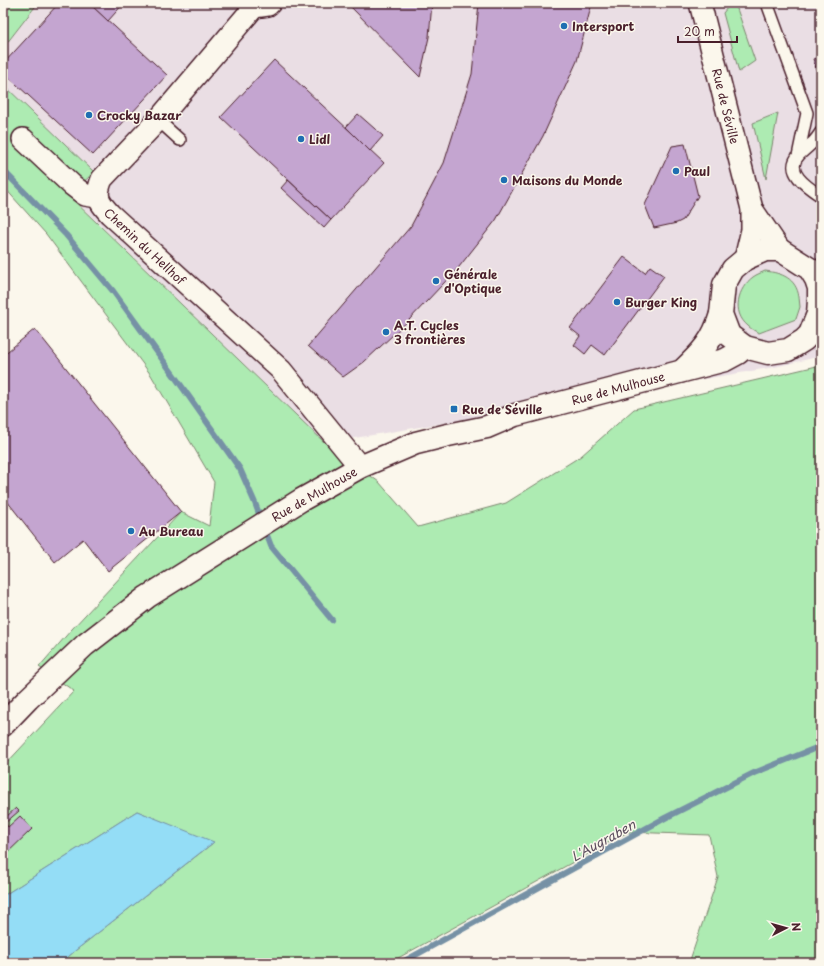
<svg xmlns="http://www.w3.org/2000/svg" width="824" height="966" viewBox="0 0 824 966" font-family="'Playpen Sans',sans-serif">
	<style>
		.built { fill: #eadee4 }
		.green { fill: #adebb2; stroke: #7c856e }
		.water { fill: #94ddf6; stroke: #7691a5 }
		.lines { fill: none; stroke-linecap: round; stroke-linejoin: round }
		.stream { stroke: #7691a5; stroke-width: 6 }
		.building { fill: #c4a5d0; stroke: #4a1f2b }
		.service-casing { stroke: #4a1f2b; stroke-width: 14 }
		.minor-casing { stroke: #4a1f2b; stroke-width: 24 }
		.secondary-casing { stroke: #4a1f2b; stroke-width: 25 }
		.service { stroke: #fbf7ec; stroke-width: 11 }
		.minor { stroke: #fbf7ec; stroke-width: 21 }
		.secondary { stroke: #fbf7ec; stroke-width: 22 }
		.poi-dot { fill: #1f6fb2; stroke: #fbf7ec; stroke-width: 1.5 }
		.labels { text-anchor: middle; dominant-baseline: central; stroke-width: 3; stroke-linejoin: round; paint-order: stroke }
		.poi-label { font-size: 12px; font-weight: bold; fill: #4a1f2b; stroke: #fbf7ec; text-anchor: start }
		.street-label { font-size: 12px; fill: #4a1f2b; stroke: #fbf7ec }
		.water-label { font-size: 13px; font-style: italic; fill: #5c4e5e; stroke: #fbf7ec }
	</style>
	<rect width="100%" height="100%" fill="#fbf7ec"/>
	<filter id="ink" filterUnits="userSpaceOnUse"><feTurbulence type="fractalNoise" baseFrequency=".025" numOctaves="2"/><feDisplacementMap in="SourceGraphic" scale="8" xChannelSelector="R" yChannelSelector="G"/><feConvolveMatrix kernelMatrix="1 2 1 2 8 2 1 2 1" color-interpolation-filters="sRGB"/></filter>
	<g filter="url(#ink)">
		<!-- built -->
		<polygon class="built" points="38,3 821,3 821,356 775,367 325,443 69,195 94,172 3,84 3,48"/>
		<!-- green -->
		<g class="green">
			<polygon points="3,3 38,3 3,48"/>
			<polygon points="731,3 735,3 755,61 739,72 723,13"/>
			<polygon points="3,84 94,172 69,196 325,443 379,482 418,527 506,503 581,456 634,409 821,365 821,963 689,963 718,877 709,835 628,832 389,963 61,963 76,950 213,843 137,811 3,896 3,767 74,691 39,667 72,629 181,512 209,526 214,482 151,375 46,234 3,186"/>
			<polygon points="778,113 766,179 753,123"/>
			<path d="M765,271c17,2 31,7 34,26 0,3 1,7 1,10 -1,4 -3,8 -4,12l-37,14c-4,-2 -8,-4 -11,-7 -17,-14 -10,-38 5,-49 4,-3 8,-4 12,-6z"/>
		</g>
		<!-- water -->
		<polygon class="water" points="137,811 214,842 76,950 61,963 3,963 3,896"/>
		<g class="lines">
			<!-- stream -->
			<g class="stream">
				<polyline points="3,170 66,235 113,291 173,374 240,469 255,503 271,546 332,620"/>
				<polyline points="401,963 665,818 754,773 821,746"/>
			</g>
		</g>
		<!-- building -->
		<g class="building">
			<polygon points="59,3 89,3 167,75 93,155 3,72 3,64"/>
			<polygon points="89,3 124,3 108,21"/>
			<polygon points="347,3 432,3 429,37 420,77"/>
			<polygon points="479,3 592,3 577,61 543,136 496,220 459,267 409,320 364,362 343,377 308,346 411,226 444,163 472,74"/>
			<polygon points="821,56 821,77 819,77 813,59"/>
			<polygon points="274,60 384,163 331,220 221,117"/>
			<polygon points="358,114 383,136 370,151 346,127"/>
			<polygon points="685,144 698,196 683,220 677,223 654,228 645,205 672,146"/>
			<polygon points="288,180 331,220 324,228 281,188"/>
			<polygon points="624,257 645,273 650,266 664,276 605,355 592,345 585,354 574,345 580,336 570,328"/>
			<polygon points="35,329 181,512 108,571 83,539 55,562 3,496 3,355"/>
			<polygon points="16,808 19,811 5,823 8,827 20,816 32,829 3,857 3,815 4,813 7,816"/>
		</g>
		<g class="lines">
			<!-- service casing -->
			<g class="service-casing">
				<g id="service">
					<polyline points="767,3 807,113 798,156"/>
					<polyline points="158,120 180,140"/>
					<path d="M821,132c-3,4 -6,9 -10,12 -4,4 -8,7 -12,11 -16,17 10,33 22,41"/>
				</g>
			</g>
			<!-- minor casing -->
			<g class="minor-casing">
				<g id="minor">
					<path d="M270,3l-2,2 -14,2 -96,113 -56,59c-7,17 -4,22 8,35l171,156 79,97"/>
					<polyline points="700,3 752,209 752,230 745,259"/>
					<polyline points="23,139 72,185 85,195 98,197"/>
					<polyline points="752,209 780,250"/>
				</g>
			</g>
			<!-- secondary casing -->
			<g class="secondary-casing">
				<g id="secondary">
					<polygon points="765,250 780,250 810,269 816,279 819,288 819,300 818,314 810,334 804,340 788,350 768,353 745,347 729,335 721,314 724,285 733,269 745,259"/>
					<path d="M682,371c20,-19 31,-30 39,-57"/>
					<polyline points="3,725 28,699 85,645 147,597 301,500 360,467 416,443 448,435 487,427 515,415 725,360 738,353 745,347"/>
				</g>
			</g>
			<!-- service -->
			<use href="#service" class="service"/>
			<!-- minor -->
			<use href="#minor" class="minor"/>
			<!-- secondary -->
			<use href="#secondary" class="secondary"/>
		</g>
	</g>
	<!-- markers -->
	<g class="poi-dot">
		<circle cx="564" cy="26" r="4"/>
		<circle cx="89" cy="115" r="4"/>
		<circle cx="301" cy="139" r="4"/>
		<circle cx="676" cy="171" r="4"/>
		<circle cx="504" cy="180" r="4"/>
		<circle cx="436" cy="281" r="4"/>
		<circle cx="617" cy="302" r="4"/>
		<circle cx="386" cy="332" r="4"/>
		<rect x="450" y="405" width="8" height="8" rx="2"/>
		<circle cx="131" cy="531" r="4"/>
	</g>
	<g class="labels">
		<!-- poi labels -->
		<g class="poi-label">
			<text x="572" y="26">Intersport</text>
			<text x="97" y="115">Crocky Bazar</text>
			<text x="309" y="139">Lidl</text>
			<text x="684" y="171">Paul</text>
			<text x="512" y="180">Maisons du Monde</text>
			<text x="444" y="274">Générale<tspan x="444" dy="14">d'Optique</tspan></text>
			<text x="625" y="302">Burger King</text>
			<text x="394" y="325">A.T. Cycles<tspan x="394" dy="14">3 frontières</tspan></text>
			<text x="462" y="409">Rue de Séville</text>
			<text x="139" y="531">Au Bureau</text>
		</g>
		<!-- street labels -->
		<g class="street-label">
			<text transform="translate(726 106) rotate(76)">Rue de Séville</text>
			<text transform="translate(145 246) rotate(43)">Chemin du Hellhof</text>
			<text transform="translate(618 388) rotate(-15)">Rue de Mulhouse</text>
			<text transform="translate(314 494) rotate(-30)">Rue de Mulhouse</text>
		</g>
		<!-- water labels -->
		<g class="water-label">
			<text transform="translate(603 840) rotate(-29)">L'Augraben</text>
		</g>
	</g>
	<!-- margin -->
	<rect width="824" height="966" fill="none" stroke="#fbf7ec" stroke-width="16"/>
	<rect x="8" y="8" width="808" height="950" fill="none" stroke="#4a1f2b" stroke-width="1.5" filter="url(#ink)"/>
	<!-- north arrow -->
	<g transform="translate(786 928) rotate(84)" stroke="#fbf7ec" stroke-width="3" paint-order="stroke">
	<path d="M0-3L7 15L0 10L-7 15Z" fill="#4a1f2b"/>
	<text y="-6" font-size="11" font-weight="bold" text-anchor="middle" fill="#4a1f2b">N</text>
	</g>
	<!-- scale -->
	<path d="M678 36v6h59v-6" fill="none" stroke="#4a1f2b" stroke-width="2"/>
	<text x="684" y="36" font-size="12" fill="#4a1f2b" stroke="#fbf7ec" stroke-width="3" paint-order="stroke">20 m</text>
</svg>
